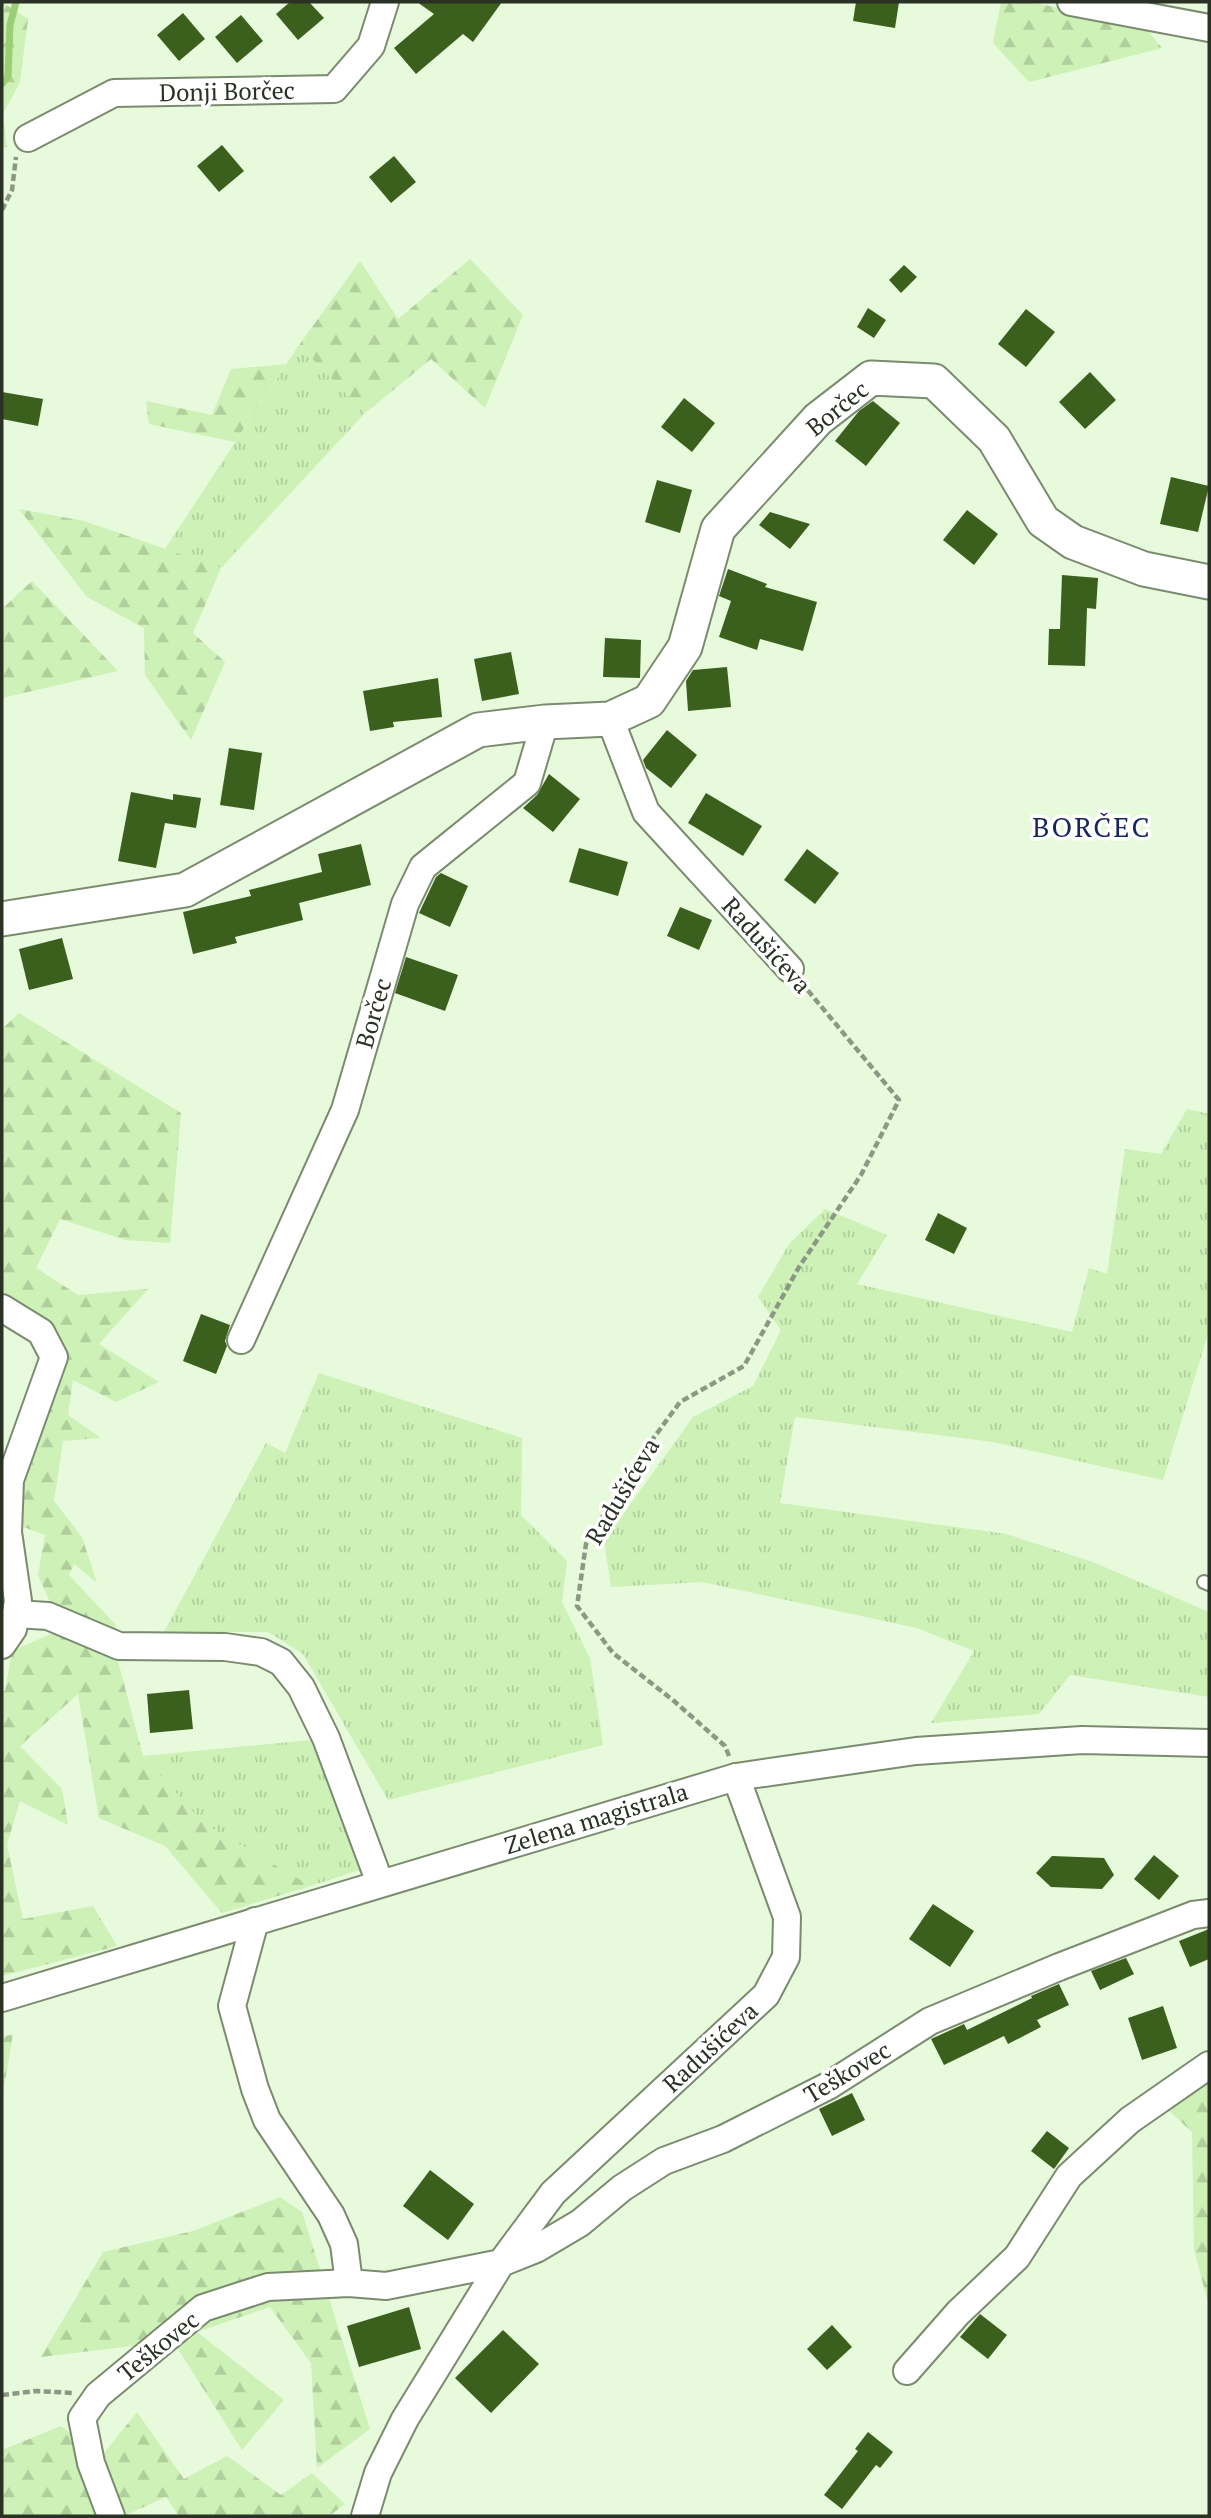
<svg xmlns="http://www.w3.org/2000/svg" width="1211" height="2518" viewBox="0 0 1211 2518" font-family="'PT Serif',serif">
	<style>
		.grass { fill: url(#grass-tufts) }
		.forest { fill: url(#forest-firs) }
		.lines { fill: none; stroke-linecap: round; stroke-linejoin: round }
		.stream { stroke: #9acf76; stroke-width: 7 }
		.building { fill: #3b5f1d }
		.service-casing { stroke: #7a8b6f; stroke-width: 16 }
		.minor-casing { stroke: #7a8b6f; stroke-width: 30 }
		.tertiary-casing { stroke: #7a8b6f; stroke-width: 37 }
		.path { stroke: #8b9883; stroke-width: 4.5; stroke-dasharray: 7 3.5; stroke-linecap: butt }
		.service { stroke: #fff; stroke-width: 12 }
		.minor { stroke: #fff; stroke-width: 26 }
		.tertiary { stroke: #fff; stroke-width: 33 }
		.labels { text-anchor: middle; dominant-baseline: central; stroke-width: 7; stroke-linejoin: round; paint-order: stroke }
		.street-label { font-size: 24px; fill: #2a3125; stroke: #fff }
		.quarter-label { font-size: 28px; letter-spacing: 2px; fill: #15275d; stroke: #fff }
	</style>
	<defs>
		<pattern id="grass-tufts" width="24" height="20" patternUnits="userSpaceOnUse" patternTransform="scale(1.75)"><rect width="24" height="20" fill="#cdf1b6"/><path d="M3 7l-1-3M5 7V3M7 7l1-3M15 17l-1-3M17 17v-4M19 17l1-3" fill="none" stroke="#b0cf9c"/></pattern>
		<pattern id="forest-firs" width="22" height="20" patternUnits="userSpaceOnUse" patternTransform="scale(1.75)"><rect width="22" height="20" fill="#cdf1b6"/><path d="M5 1l3.5 6h-7zM16 11l3.5 6h-7z" fill="#b0cf9c"/></pattern>
	</defs>
	<rect width="100%" height="100%" fill="#e7fadb"/>
	<!-- grass -->
	<g class="grass">
		<polygon points="299,345 365,413 221,568 165,549"/>
		<polygon points="1187,1109 1209,1114 1209,1331 1163,1480 993,1442 795,1417 780,1503 1006,1534 1093,1562 1209,1612 1209,1697 1070,1675 1039,1714 931,1723 974,1651 917,1628 702,1582 611,1587 604,1541 693,1417 753,1386 781,1330 758,1297 789,1244 825,1209 887,1235 857,1284 1072,1332 1089,1268 1107,1274 1125,1149 1161,1154"/>
		<polygon points="319,1373 522,1438 521,1515 567,1561 562,1602 590,1658 603,1745 388,1800 303,1654 268,1632 164,1632 266,1443 285,1453"/>
		<polygon points="311,1740 365,1868 311,1886 203,1823 143,1756"/>
	</g>
	<!-- forest -->
	<g class="forest">
		<polygon points="2,2 28,19 20,82 3,114 7,147 2,148"/>
		<polygon points="1001,2 1029,2 1142,24 1162,48 1029,82 993,43"/>
		<polygon points="470,259 523,315 485,408 431,359 365,413 299,345 360,261 398,319"/>
		<polygon points="286,364 235,442 149,424 146,401 212,415 231,369"/>
		<polygon points="19,509 84,521 221,568 193,633 225,662 191,740 145,675 144,628 87,597"/>
		<polygon points="32,581 118,671 2,698 2,609"/>
		<polygon points="19,1013 181,1113 170,1243 126,1240 60,1219 36,1268 78,1295 148,1289 99,1344 159,1382 116,1402 73,1380 68,1415 101,1438 63,1441 54,1501 82,1537 97,1583 74,1564 69,1575 115,1624 119,1665 143,1756 203,1823 311,1886 222,1913 165,1846 99,1818 78,1694 20,1746 62,1789 68,1825 20,1801 7,1845 23,1919 93,1906 117,1946 2,1976 2,1691 5,1691 12,1651 62,1629 38,1575 45,1535 21,1526 20,1478 65,1345 41,1326 2,1304 2,1029"/>
		<polygon points="13,2034 2,2099 2,2037"/>
		<polygon points="1209,2080 1209,2306 1194,2250 1192,2132 1167,2109"/>
		<polygon points="280,2197 302,2212 370,2429 317,2468 311,2363 270,2307 197,2332 284,2400 242,2450 173,2341 41,2357 103,2252 193,2231"/>
		<polygon points="137,2412 184,2479 227,2456 281,2495 312,2473 345,2504 329,2516 179,2516 166,2497 124,2516 2,2516 2,2450 61,2426 101,2457"/>
	</g>
	<g class="lines">
		<!-- stream -->
		<polyline class="stream" points="2,84 8,76 10,25 16,2"/>
	</g>
	<!-- building -->
	<g class="building">
		<polygon points="290,2 309,2 324,18 298,40 276,14"/>
		<polygon points="417,2 502,2 473,42 463,34 416,74 394,48 434,14"/>
		<polygon points="856,2 899,2 895,28 853,21"/>
		<polygon points="183,13 205,39 179,61 157,35"/>
		<polygon points="241,15 263,41 237,63 215,37"/>
		<polygon points="222,145 244,171 219,192 197,166"/>
		<polygon points="394,156 416,182 391,203 369,177"/>
		<polygon points="904,265 917,277 901,293 889,280"/>
		<polygon points="868,308 886,320 874,338 857,327"/>
		<polygon points="1026,309 1055,332 1026,367 998,344"/>
		<polygon points="1090,372 1116,400 1085,429 1059,402"/>
		<polygon points="2,392 43,399 38,426 2,419"/>
		<polygon points="684,398 715,423 692,452 661,427"/>
		<polygon points="873,401 900,423 866,466 835,441 859,411"/>
		<polygon points="1171,477 1209,486 1198,532 1160,524"/>
		<polygon points="657,480 692,490 680,533 645,522"/>
		<polygon points="967,510 998,534 974,565 943,540"/>
		<polygon points="770,512 810,524 790,549 759,525"/>
		<polygon points="728,569 767,584 765,587 817,602 803,651 760,639 757,650 719,637 731,601 719,596"/>
		<polygon points="1062,575 1098,578 1096,609 1087,608 1085,666 1048,665 1049,629 1060,629"/>
		<polygon points="605,638 641,640 640,678 603,677"/>
		<polygon points="511,652 519,694 482,701 474,659"/>
		<polygon points="727,667 731,707 688,711 686,681 693,670"/>
		<polygon points="438,678 442,717 393,722 394,727 370,731 363,691"/>
		<polygon points="667,730 697,755 671,788 646,768 643,760"/>
		<polygon points="229,748 262,753 254,810 220,805"/>
		<polygon points="549,774 580,799 553,832 523,808 537,795"/>
		<polygon points="131,792 173,800 173,794 201,798 196,828 165,823 156,868 118,861"/>
		<polygon points="706,793 762,826 743,856 688,823"/>
		<polygon points="361,844 371,885 299,903 303,920 235,937 237,943 193,954 183,912 251,896 249,890 322,872 318,854"/>
		<polygon points="579,848 628,862 618,896 569,882"/>
		<polygon points="807,849 839,873 815,904 784,880"/>
		<polygon points="441,873 468,886 450,927 419,913 436,877"/>
		<polygon points="680,907 712,920 699,950 667,936"/>
		<polygon points="62,938 73,979 29,990 19,949"/>
		<polygon points="406,957 458,975 445,1011 395,993"/>
		<polygon points="938,1213 967,1228 954,1254 925,1240"/>
		<polygon points="201,1314 230,1325 225,1341 227,1346 216,1374 183,1361"/>
		<polygon points="189,1690 193,1729 150,1733 147,1694"/>
		<polygon points="1154,1855 1179,1876 1159,1900 1134,1879"/>
		<polygon points="1052,1856 1104,1858 1114,1875 1102,1889 1051,1887 1036,1873"/>
		<polygon points="933,1904 974,1931 950,1967 909,1939"/>
		<polygon points="1209,1929 1209,1959 1190,1967 1179,1941"/>
		<polygon points="1126,1958 1134,1974 1100,1990 1091,1971"/>
		<polygon points="1059,1984 1069,2005 1037,2020 1041,2027 1008,2044 1004,2036 944,2065 931,2039 964,2024 967,2030 1032,1998 1031,1996"/>
		<polygon points="1163,2006 1177,2048 1142,2060 1128,2018"/>
		<polygon points="852,2093 865,2120 832,2136 819,2109"/>
		<polygon points="1047,2131 1069,2148 1054,2169 1031,2151"/>
		<polygon points="430,2170 474,2204 448,2240 403,2206"/>
		<polygon points="409,2307 421,2349 359,2367 347,2326"/>
		<polygon points="980,2314 1007,2335 988,2359 960,2337"/>
		<polygon points="832,2325 852,2347 827,2370 807,2349"/>
		<polygon points="503,2330 539,2364 491,2413 455,2378"/>
		<polygon points="868,2432 893,2452 880,2468 876,2465 842,2509 824,2495 858,2451 855,2449"/>
	</g>
	<g class="lines">
		<!-- service casing -->
		<g class="service-casing">
			<polyline id="service" points="1204,1582 1209,1584"/>
		</g>
		<!-- minor casing -->
		<g class="minor-casing">
			<g id="minor">
				<polyline points="1071,2 1209,28"/>
				<polyline points="28,138 114,93 334,89 371,46 385,2"/>
				<polyline points="610,719 646,812 790,969"/>
				<polyline points="2,1308 41,1332 54,1357 10,1480 8,1532 18,1601 13,1629 2,1645"/>
				<polyline points="241,1340 345,1110 405,904 423,867 527,783 545,722"/>
				<polyline points="16,1614 48,1616 119,1646 225,1647 261,1652 281,1662 301,1687 326,1738 380,1883"/>
				<polyline points="255,1921 232,2006 255,2089 267,2120 331,2215 344,2244 349,2283"/>
				<polyline points="2,1998 736,1777 916,1751 1082,1740 1209,1743"/>
				<polyline points="907,2371 958,2313 1017,2257 1069,2176 1130,2120 1209,2065"/>
				<polyline points="111,2516 91,2463 82,2418 98,2395 203,2308 268,2287 349,2283 386,2286 501,2263 553,2193 766,1995 786,1957 787,1917 736,1777"/>
				<polyline points="365,2516 378,2473 405,2419 501,2263 536,2249 580,2223 622,2188 664,2161 723,2139 828,2086 930,2021 1059,1967 1193,1915 1209,1913"/>
			</g>
		</g>
		<!-- tertiary casing -->
		<g class="tertiary-casing">
			<polyline id="tertiary" points="2,919 185,890 478,730 545,722 610,719 649,701 685,647 718,529 818,419 871,378 934,381 994,439 1043,521 1073,542 1144,569 1209,582"/>
		</g>
		<!-- path -->
		<g class="path">
			<polyline points="2,210 12,190 16,157"/>
			<polyline points="729,1756 725,1746 674,1701 613,1653 577,1606 586,1544 636,1462 680,1402 744,1366 799,1267 861,1175 899,1100 805,987"/>
			<polyline points="2,2395 36,2391 73,2393"/>
		</g>
		<!-- service -->
		<use href="#service" class="service"/>
		<!-- minor -->
		<use href="#minor" class="minor"/>
		<!-- tertiary -->
		<use href="#tertiary" class="tertiary"/>
	</g>
	<g class="labels">
		<!-- street labels -->
		<g class="street-label">
			<text transform="translate(227 91) rotate(-1)">Donji Borčec</text>
			<text transform="translate(837 408) rotate(-39)">Borčec</text>
			<text transform="translate(767 945) rotate(48)">Radušićeva</text>
			<text transform="translate(373 1013) rotate(-74)">Borčec</text>
			<text transform="translate(622 1491) rotate(-59)">Radušićeva</text>
			<text transform="translate(596 1818) rotate(-17)">Zelena magistrala</text>
			<text transform="translate(710 2047) rotate(-43)">Radušićeva</text>
			<text transform="translate(847 2072) rotate(-31)">Teškovec</text>
			<text transform="translate(158 2346) rotate(-39)">Teškovec</text>
		</g>
		<!-- quarter labels -->
		<g class="quarter-label">
			<text x="1092" y="826">BORČEC</text>
		</g>
	</g>
	<!-- border -->
	<rect width="1211" height="2518" fill="none" stroke="#2a3125" stroke-width="7"/>
</svg>
